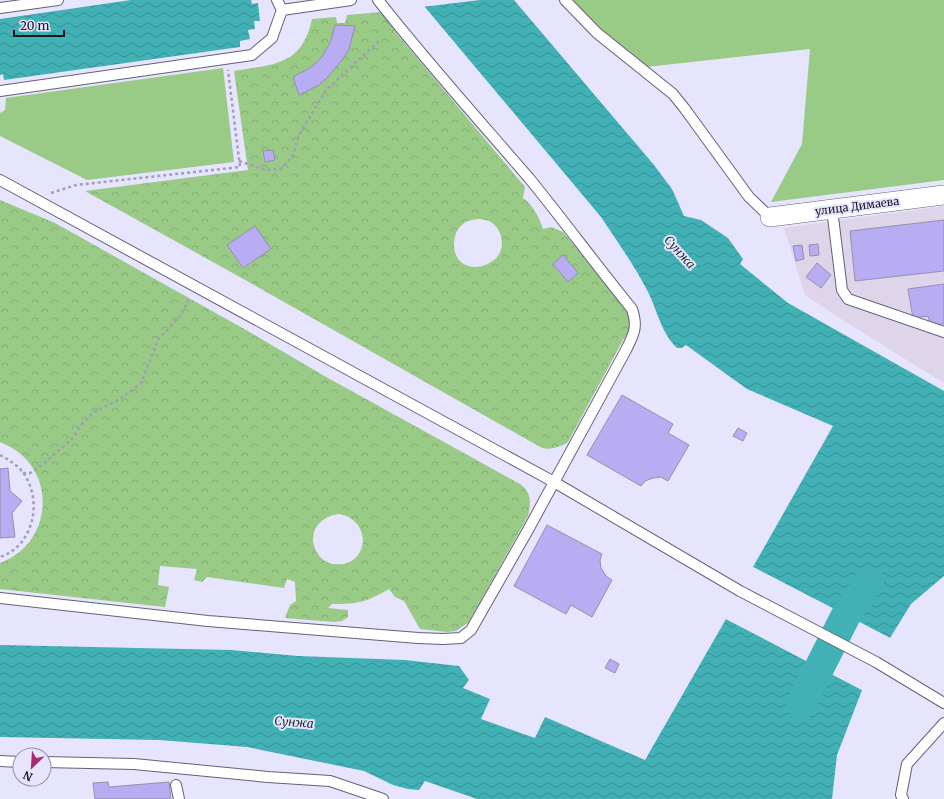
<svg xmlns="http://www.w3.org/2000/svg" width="944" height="799" viewBox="0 0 944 799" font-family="Merriweather,serif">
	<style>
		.medical { fill: #ded5ea }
		.grass { fill: #99ca86 }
		.park { fill: url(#park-crowns); fill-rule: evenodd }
		.water { fill: url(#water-waves) }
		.pier { fill: #e7e4fd }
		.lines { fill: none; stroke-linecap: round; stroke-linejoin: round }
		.river { stroke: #42b1b5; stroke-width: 30 }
		.building { fill: #b8acf2; stroke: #9490ad }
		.service-casing { stroke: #64607b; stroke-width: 12 }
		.minor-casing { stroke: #64607b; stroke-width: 20 }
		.path { stroke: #a19fb3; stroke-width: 2.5; stroke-dasharray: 3 3; stroke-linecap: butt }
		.service { stroke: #fff; stroke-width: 10 }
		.minor { stroke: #fff; stroke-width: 19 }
		.labels { text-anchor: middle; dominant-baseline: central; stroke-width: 4; stroke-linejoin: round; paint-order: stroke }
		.street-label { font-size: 11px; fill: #181621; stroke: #e7e4fd }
		.water-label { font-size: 12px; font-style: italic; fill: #162e2f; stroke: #e7e4fd }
	</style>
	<defs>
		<pattern id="park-crowns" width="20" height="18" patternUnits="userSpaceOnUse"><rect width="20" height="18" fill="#99ca86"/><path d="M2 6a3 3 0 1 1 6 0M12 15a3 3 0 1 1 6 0" fill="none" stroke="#83ad73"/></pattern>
		<pattern id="water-waves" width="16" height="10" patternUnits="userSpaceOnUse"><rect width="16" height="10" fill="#42b1b5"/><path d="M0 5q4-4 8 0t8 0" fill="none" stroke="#368f93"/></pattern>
	</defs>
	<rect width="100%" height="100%" fill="#e7e4fd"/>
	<!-- medical -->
	<polygon class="medical" points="944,206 944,383 852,326 805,295 784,228"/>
	<!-- grass -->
	<g class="grass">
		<polygon points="571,0 944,0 944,180 771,202 802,144 810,49 646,67 597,27"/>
		<polygon points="223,68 234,162 87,180 0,136 0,113 5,110 6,98"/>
	</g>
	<!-- park -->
	<g class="park">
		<path d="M382,12l15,22 128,153 -2,11c10,7 16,19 20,31l8,-2 12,5 64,78c5,14 6,18 -4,30l-55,102c-8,5 -17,8 -26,6l-295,-167 -162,-90 163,-21 -14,-99c40,-7 68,-5 78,-52l24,-2 1,6h8l2,-8zM477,219c3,0 6,0 9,1 15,4 21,26 11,37 -10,12 -34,15 -41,-2 -4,-9 -2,-25 7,-31 3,-3 9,-4 14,-5z"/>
		<path d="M0,200l55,23 191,107 82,48 192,106c12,9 11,19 8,32l-59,106 -13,9 -9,1 -27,-3 -16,-28 -9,-4 -6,-8c-22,13 -31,15 -57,15l-4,4 20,2v7l-6,4 -8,1 -49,-4 5,-13 6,-4 -1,-19 -8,-3 -3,9 -77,-11 -5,5 -8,-2 3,-11 -37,-3 -2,19 11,2 -4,20 -165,-18v-26c43,-15 57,-70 26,-104 -7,-8 -17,-13 -26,-17zM339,514c36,7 29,55 -6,50 -6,-1 -12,-5 -15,-10 -13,-19 1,-38 21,-40z"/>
	</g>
	<!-- water -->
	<g class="water">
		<polygon points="131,0 251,0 252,4 258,3 260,21 254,21 255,29 248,30 250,39 240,41 240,47 4,80 3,74 0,75 0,19"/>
		<path d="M419,0h95l140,165 18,24 12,27 17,4 27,18 15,21 -3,5 48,39 156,88v185l-33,28 -21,34 -137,-71 80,-141 -86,-37 -61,-44 -4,3h-5c-16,-15 -20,-39 -30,-58 -13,-25 -30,-49 -46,-73z"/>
		<polygon points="726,619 862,690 837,755 832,799 477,799 425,781 419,790 408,789 393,785 364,771 247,747 159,740 0,737 0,645 231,650 298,656 405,660 459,666 469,680 463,688 490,699 481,719 535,738 545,717 645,760"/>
	</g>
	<!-- pier -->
	<g class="pier">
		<polygon points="417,0 480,0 422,7"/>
		<polygon points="753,567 846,615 890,638 889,640 752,568"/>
		<polygon points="727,617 863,688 862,690 726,619"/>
	</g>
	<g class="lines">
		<!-- river -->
		<polyline class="river" points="801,704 846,615 869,582"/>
	</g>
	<!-- building -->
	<g class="building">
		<polygon points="335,25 355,26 349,49 343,59 327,78 319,85 299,95 293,77 308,69 316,63 322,57 331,41"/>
		<polygon points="273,150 275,160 265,162 263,151"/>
		<polygon points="944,220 944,271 855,281 850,231"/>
		<polygon points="255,226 271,249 243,268 227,245"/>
		<polygon points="818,244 819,255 810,256 809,245"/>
		<polygon points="802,245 804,259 796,261 793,246"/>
		<polygon points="563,255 578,273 568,282 553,264"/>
		<polygon points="817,263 831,275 821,288 806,277"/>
		<polygon points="944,284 944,324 931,325 928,316 913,318 908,289"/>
		<polygon points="622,395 673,424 668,433 689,445 668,481 661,477 653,478 645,481 641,486 587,455"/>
		<polygon points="738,428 747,433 743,441 733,436"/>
		<polygon points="8,468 10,491 22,501 12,513 15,537 0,538 0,469"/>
		<polygon points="547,525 602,554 600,560 601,568 606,576 612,580 592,617 571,605 566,614 514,586"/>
		<polygon points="610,659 619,664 615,673 605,668"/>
		<polygon points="108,782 109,787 169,782 171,799 95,799 93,783"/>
	</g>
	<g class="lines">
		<!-- service casing -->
		<g class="service-casing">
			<g id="service">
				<polyline points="565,0 597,33 673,94 685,109 749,197 770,217"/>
				<polyline points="0,8 58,0"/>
				<polyline points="282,10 351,0"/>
				<polyline points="0,91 252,55 272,38 282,10 277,0"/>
				<polyline points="0,180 554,482 740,591 876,662 944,703"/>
				<polyline points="832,209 842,290 848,299 944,332"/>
				<path d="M0,598l208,23 210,17 25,1 18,-1 10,-8 57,-100 98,-180c8,-16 12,-23 6,-41 -35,-43 -68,-88 -103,-131 -51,-59 -103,-117 -151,-178"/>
				<polyline points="0,761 20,762"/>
				<polyline points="44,762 134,764 268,777 330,781 383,799"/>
				<polyline points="176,785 179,799"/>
				<polyline points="903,799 901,795 907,764 944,723"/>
			</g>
		</g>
		<!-- minor casing -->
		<g class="minor-casing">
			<polyline id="minor" points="770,217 944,195"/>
		</g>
		<!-- path -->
		<g class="path">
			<polyline points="239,161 265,170 281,169 293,155 299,135 326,90 380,40"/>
			<polyline points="51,193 76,185 240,167 228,70"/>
			<path d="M0,455c11,6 22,13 27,24 15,28 4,68 -27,78"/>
			<polyline points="23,473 30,473 42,465 73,438 82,424 94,412 120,399 141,383 158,340 181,315 190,297"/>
		</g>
		<!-- service -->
		<use href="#service" class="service"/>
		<!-- minor -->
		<use href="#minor" class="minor"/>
	</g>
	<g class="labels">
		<!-- street labels -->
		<g class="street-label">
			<text transform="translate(857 206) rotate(-7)">улица Димаева</text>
		</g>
		<!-- water labels -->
		<g class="water-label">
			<text transform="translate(680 252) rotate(48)">Сунжа</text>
			<text transform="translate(294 722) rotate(4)">Сунжа</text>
		</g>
	</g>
	<!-- north arrow -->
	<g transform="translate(32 767) rotate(205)"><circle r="19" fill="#e7e4fd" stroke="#9492a5"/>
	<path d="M0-3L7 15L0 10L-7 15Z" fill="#ae2970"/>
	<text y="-6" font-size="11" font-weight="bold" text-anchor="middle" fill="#181621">N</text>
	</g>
	<!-- scale -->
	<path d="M14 30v6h50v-6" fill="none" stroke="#181621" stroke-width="2"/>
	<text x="20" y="30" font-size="12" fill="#181621" stroke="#e7e4fd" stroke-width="3" paint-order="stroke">20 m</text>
</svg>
